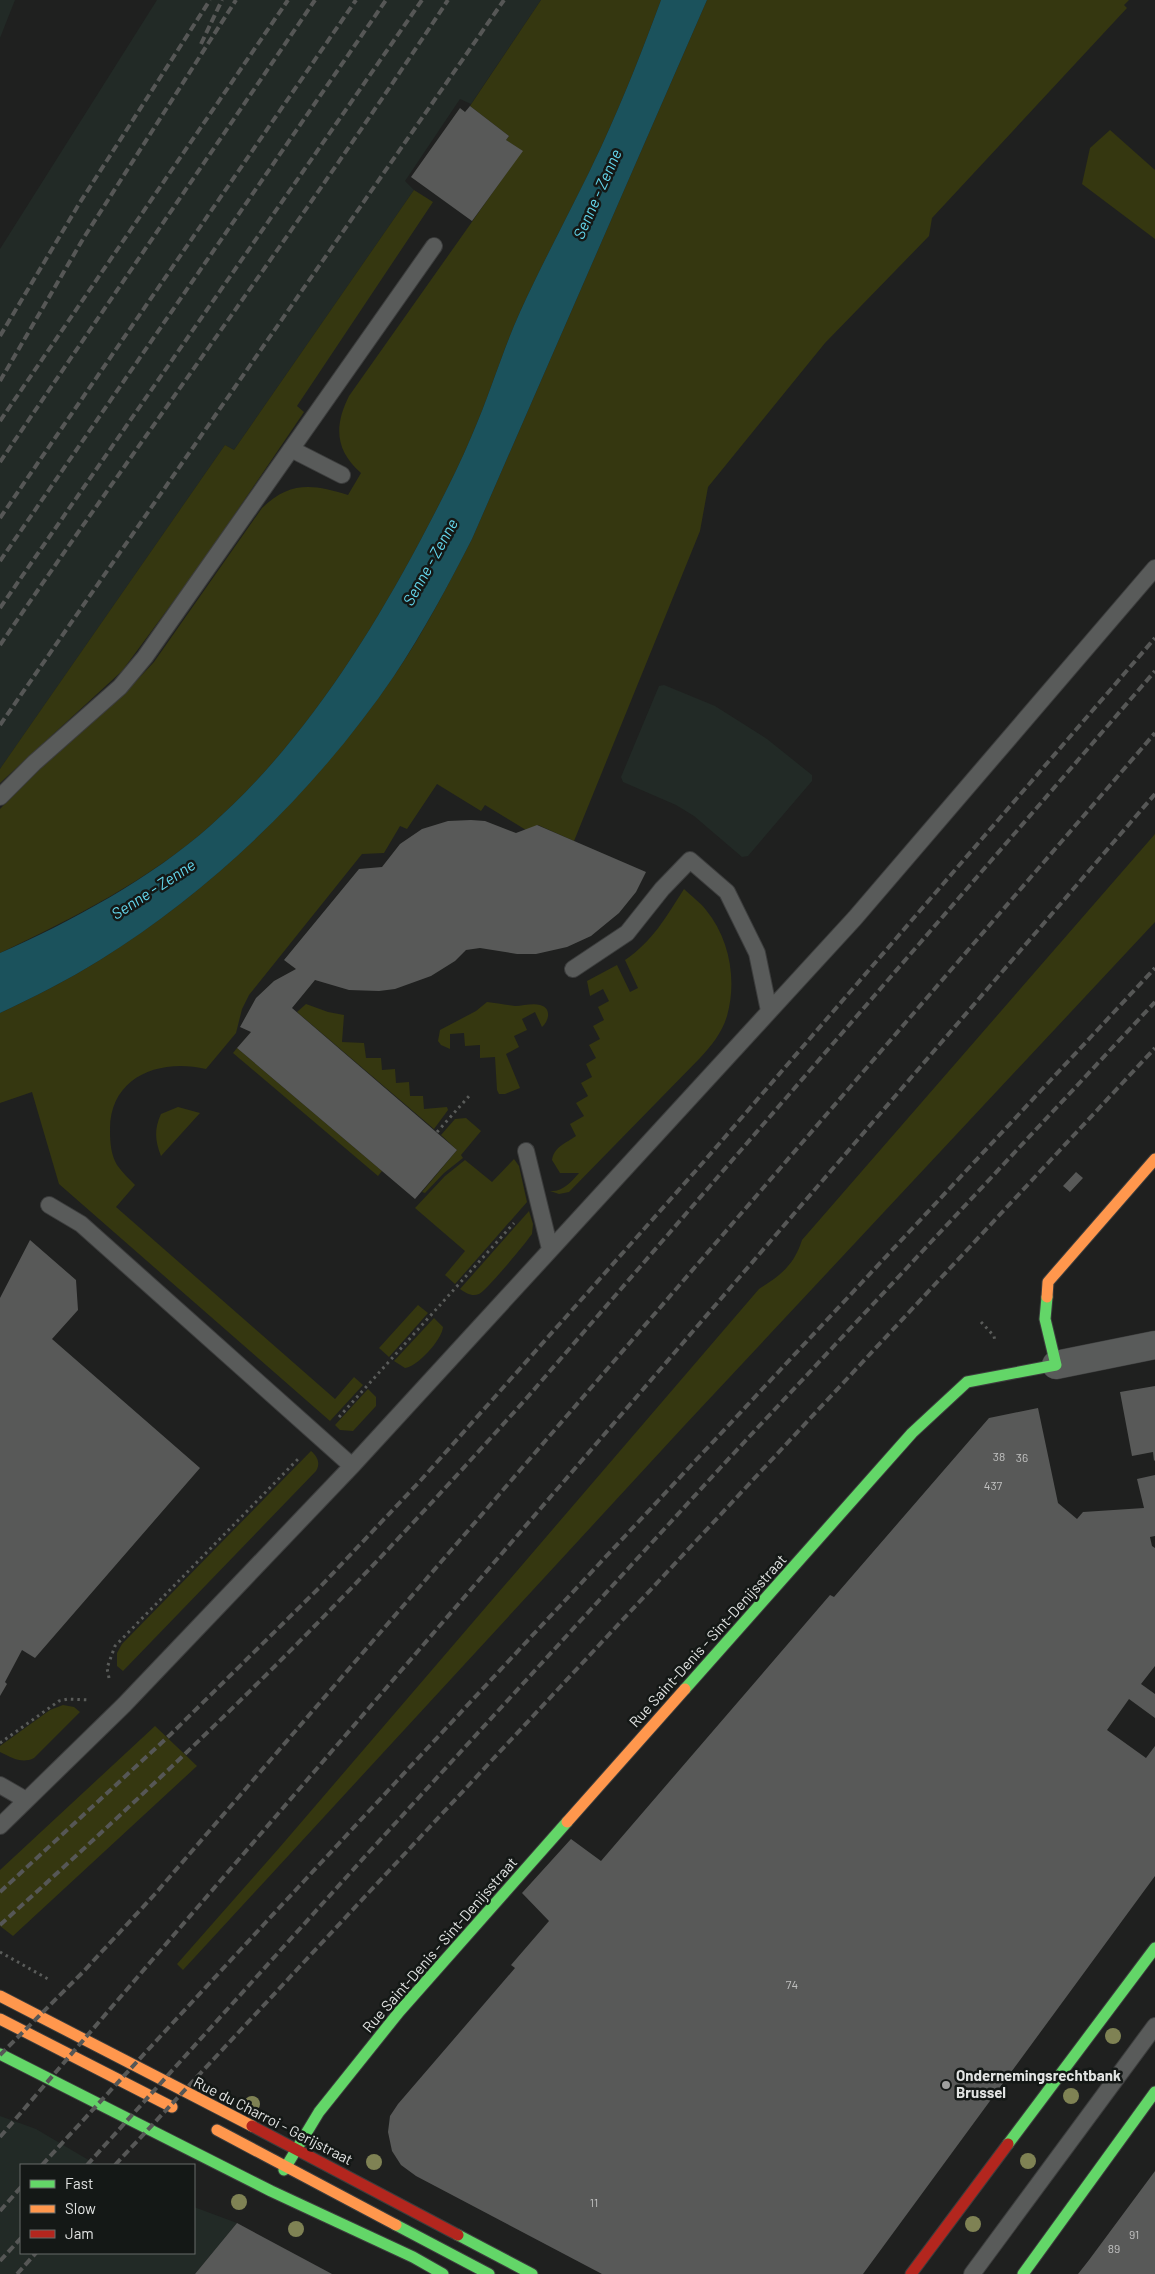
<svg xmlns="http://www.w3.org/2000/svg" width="1155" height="2274" font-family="Barlow,sans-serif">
	<rect width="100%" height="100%" fill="#1f201f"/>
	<path fill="#222a26" d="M0,0H15L0,38Z
		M157,0H541L471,104L460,99L405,181L414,190L234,450L225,445L0,769V249Z
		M664,685L715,706L767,739L812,775V781L748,856L742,857L694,816L676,805L623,782L621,777L659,686Z
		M0,2116L36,2129L97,2165H21V2253H194V2207L237,2223L195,2274H0Z"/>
	<path fill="#353710" d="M541,0H661C643,49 624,97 602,145C576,201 546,255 520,312C502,352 490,394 472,435C457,471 438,507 419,543C364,646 298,748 210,826C149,880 73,918 0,953V809L29,779L124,694L154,662L262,508C290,481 313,484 348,495L361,473C335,450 334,426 349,396L522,151L506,140L509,136L470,106Z
		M707,0H1129L1124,5L1127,8L932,218L929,236L825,343L708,487L700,531L574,841L538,825L526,830L485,805L481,811L437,784L407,829L400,826L384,853L362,854L249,995L242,1009L236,1033L206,1069C159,1058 109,1077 110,1131C110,1142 111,1155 117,1165C122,1172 129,1179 135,1185L116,1207L335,1399L354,1377L363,1385L330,1421L59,1184L32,1092L0,1103V1013C34,997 68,980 100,960C217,887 318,787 396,673C425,630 448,585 472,539Z
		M1110,130L1155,170V239L1082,184L1090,148Z
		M414,190L433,202L297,406L304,412L201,564L122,671L0,783V769L2,766L225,445L234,450Z
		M1155,834V922L684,1426L183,1970L177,1964L280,1847L759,1289C781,1275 794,1265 802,1240Z
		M684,889C691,896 700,902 706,910C730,939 737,981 727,1016C722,1033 711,1046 700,1058L569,1192L559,1194L550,1191C563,1192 571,1182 579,1173H560L552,1160C554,1147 566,1143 576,1136L570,1124L584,1116L576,1103L588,1096L581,1083L592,1077L586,1064L596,1058L589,1045L600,1039L593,1026L604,1020L598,1007L609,1001L603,989L590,996L587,981L617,965L630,992L638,988L625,960C653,941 666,917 684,889Z
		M487,1002C496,1003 506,1005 515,1006C523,1006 532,1003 540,1005C552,1008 549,1021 542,1027L535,1012L522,1019L527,1030L514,1036L519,1047L506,1054L520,1088L505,1094H499L497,1090L495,1057L480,1058V1045L465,1046L464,1033L450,1034V1049L441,1045L438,1041L440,1030L476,1011Z
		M306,1004L328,1012L344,1015L342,1042L364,1043L366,1058H381L382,1070L395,1069L396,1083L409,1082L410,1096H423L424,1109L447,1107L448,1110L434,1129L297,1012Z
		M237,1048L382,1171L378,1176L233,1053Z
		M178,1107L200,1113L161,1156C155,1141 154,1129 161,1114Z
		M466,1118L481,1131L461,1155L463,1158L444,1173L425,1193L422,1192L457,1150L441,1135L455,1119Z
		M514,1159L519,1166L527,1202L455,1284L445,1275L465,1251L415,1208L445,1176L465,1160L492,1182Z
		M529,1211L533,1224L532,1234C525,1244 487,1290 479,1294C472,1297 466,1293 460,1289Z
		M418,1305L428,1313L389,1357L379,1348Z
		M434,1318L443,1327C442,1340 417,1367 405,1368L394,1361Z
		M368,1389L376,1397V1406L353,1431L340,1430L335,1425Z
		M311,1451C317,1456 321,1463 316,1471L123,1671L117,1666V1653L122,1644Z
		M63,1705L74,1707L80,1712L34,1758C22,1764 12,1758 0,1752V1746L50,1710Z
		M155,1726L197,1766L13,1936L0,1926V1870Z"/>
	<path fill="#1b525c" d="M661,0H707L472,539C448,586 423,632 394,676C317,789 215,888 100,960C68,980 34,997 0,1013V953C69,923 153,877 210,826C298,748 364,646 419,543C438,507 457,471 472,435C490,394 502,352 520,312C546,255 576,201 602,145C624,97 643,49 661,0Z"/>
	<path fill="#585958" d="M470,106L509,136L506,140L523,151L472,221L411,177L460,108L465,112Z
		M471,820L485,821L516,833L537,825L646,872L636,892L619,913L591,936L567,947L536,954H517L480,948L466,950L455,961L431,976L395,989L379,991L349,990L315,980L292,1008L457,1150L415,1199L237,1048L251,1032L240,1027L256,998L274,981L296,969L284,960L359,869L382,867L400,844L422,829L448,821Z
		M1076,1172L1083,1178L1070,1192L1063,1186Z
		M30,1240L76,1280L78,1310L52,1339L200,1468L35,1658L22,1650L5,1682L7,1684L0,1696V1298Z
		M1155,1386V1460L1154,1461L1153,1452L1132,1456L1120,1392Z
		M1038,1408L1058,1503L1077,1519L1083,1512L1144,1508L1137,1479L1155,1475V1536L1150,1537L1152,1546L1155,1548V1666L1141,1684L1155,1694V1718L1129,1699L1107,1730L1146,1758L1155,1746V1876L863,2274H602L416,2176L401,2165L392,2151L388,2132L390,2116L398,2104L515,1968L511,1965L549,1921L522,1893L571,1839L601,1861L830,1595L834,1597L989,1418Z
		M1155,2171V2274H1078L1089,2260Z
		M237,2223L332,2274H195Z"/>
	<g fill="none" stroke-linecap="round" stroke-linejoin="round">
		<g stroke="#3c3d3d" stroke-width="18">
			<path id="lane" d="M291,449L342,475
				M0,797L34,763L120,687L145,657L434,246
				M573,969L627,933L662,889L690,860L727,892L757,953L769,1011
				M526,1151L550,1249
				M49,1205L81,1224L352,1466
				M0,1785L26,1800
				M0,1826L124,1705L352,1466L855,918L1155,568
				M972,2274L1155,2026"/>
		</g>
		<g stroke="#3c3d3d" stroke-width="29">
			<path id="street" d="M1056,1365L1155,1345"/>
		</g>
		<g stroke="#3c3d3d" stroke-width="13">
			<path id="fast" d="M685,1689L912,1433L967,1382L1056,1365L1045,1319L1047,1297
				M0,2054L271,2191L413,2257L443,2274
				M1008,2144L1155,1948
				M284,2170L319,2112L399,2012L567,1822
				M396,2225L489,2274
				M458,2235L532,2274
				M1023,2274L1155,2092"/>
		</g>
		<g stroke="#3c3d3d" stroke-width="13">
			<path id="slow" d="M1047,1297L1048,1282L1155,1159
				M567,1822L685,1689
				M0,1996L252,2126
				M0,2019L172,2107
				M217,2130L396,2225"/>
		</g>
		<g stroke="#3c3d3d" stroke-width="13">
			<path id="jam" d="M252,2126L458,2235
				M911,2274L1008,2144"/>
		</g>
		<path stroke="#5a5c5a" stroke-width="3" stroke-dasharray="2.5 4" stroke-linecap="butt" d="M437,1132L470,1095
			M981,1322L994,1336L995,1342
			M339,1417L514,1223
			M109,1678L107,1668L115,1646L300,1457
			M0,1743L59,1701L68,1699L89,1700
			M0,1952L48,1979"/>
		<use href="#lane" stroke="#595b5a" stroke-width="16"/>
		<use href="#street" stroke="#595b5a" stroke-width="28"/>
		<use href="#fast" stroke="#63d668" stroke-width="11"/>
		<use href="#slow" stroke="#ff974d" stroke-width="11"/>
		<use href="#jam" stroke="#b3261e" stroke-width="11"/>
		<path stroke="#565756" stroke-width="4" stroke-dasharray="8 4" stroke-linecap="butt" d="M201,44L222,0
			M0,336L79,204L210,0
			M0,381L83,239L236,0
			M0,421L288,0
			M0,462L315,0
			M0,518L356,0
			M0,561L386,0
			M0,608L422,0
			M0,645C148,429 304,219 448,0
			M0,725L504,0
			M0,1892L170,1735L320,1587L421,1480L700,1166L1155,638
			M0,1925C114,1822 226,1718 333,1607C398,1540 462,1470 525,1400L1155,671
			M0,2055L83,1972L155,1894L1155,733
			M0,2137L1155,794
			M42,2165C410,1764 784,1367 1155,968
			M87,2165L369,1852L721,1467L1155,1002
			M115,2165L1155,1048
			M0,2211L21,2187
			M0,2261L21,2238
			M17,2274L36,2253"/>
	</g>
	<g fill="#7f8254">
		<circle cx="1113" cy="2036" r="8"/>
		<circle cx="1071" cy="2096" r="8"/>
		<circle cx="252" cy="2104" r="8"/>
		<circle cx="1028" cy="2161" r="8"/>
		<circle cx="374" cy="2162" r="8"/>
		<circle cx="239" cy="2202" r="8"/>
		<circle cx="973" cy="2224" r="8"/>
		<circle cx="296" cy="2229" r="8"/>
	</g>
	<circle fill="#9e9f9e" stroke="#141816" stroke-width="2" cx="946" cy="2085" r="5"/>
	<g text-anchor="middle" stroke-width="5" stroke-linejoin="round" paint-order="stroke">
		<g font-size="12" fill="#c0c1c0">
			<text x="999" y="1461">38</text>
			<text x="1022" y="1462">36</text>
			<text x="993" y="1490">437</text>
			<text x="792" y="1989">74</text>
			<text x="594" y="2207">11</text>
			<text x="1134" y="2239">91</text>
			<text x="1114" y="2253">89</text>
		</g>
		<g font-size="15" fill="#e2e4e3" stroke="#141816">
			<text transform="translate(708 1641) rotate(-48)" y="5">Rue Saint-Denis - Sint-Denijsstraat</text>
			<text transform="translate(440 1945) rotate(-49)" y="5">Rue Saint-Denis - Sint-Denijsstraat</text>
			<text transform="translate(273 2121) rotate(27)" y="5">Rue du Charroi - Gerijstraat</text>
		</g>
		<g font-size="15" font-weight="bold" fill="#e2e4e3" stroke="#141816" text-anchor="start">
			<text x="956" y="2081">Ondernemingsrechtbank<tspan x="956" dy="17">Brussel</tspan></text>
		</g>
		<g font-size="16" font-style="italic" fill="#64d7ed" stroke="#141816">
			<text transform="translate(597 194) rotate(-66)" y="6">Senne - Zenne</text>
			<text transform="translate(430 562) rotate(-61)" y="6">Senne - Zenne</text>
			<text transform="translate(153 889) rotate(-33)" y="6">Senne - Zenne</text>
		</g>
	</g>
	<rect x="20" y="2164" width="175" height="90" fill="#141816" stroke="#666a68"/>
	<rect x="30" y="2180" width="25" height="8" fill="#63d668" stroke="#666a68"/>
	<text x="65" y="2189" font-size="15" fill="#e2e4e3">Fast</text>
	<rect x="30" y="2205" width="25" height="8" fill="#ff974d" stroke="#666a68"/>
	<text x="65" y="2214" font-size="15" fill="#e2e4e3">Slow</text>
	<rect x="30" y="2230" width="25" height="8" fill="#b3261e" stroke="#666a68"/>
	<text x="65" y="2239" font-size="15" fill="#e2e4e3">Jam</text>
</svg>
